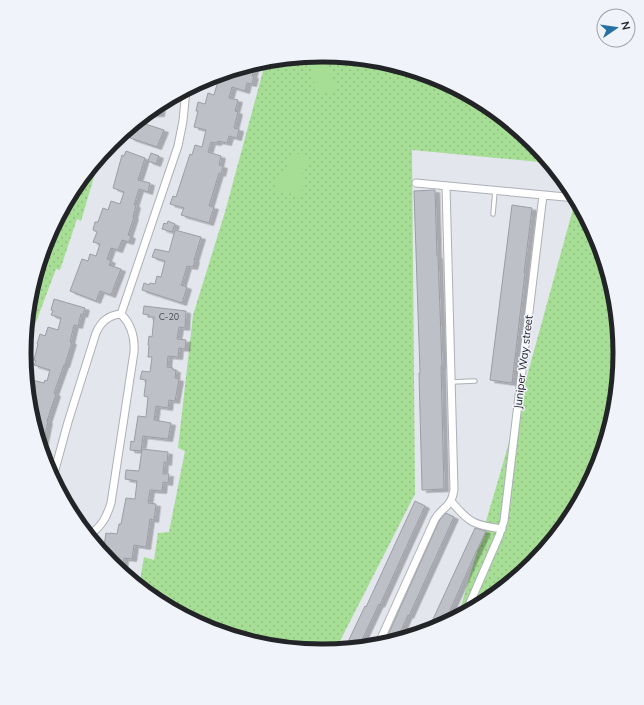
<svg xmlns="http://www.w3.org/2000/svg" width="644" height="705" font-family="Mulish,sans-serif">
	<defs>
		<pattern id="grass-dots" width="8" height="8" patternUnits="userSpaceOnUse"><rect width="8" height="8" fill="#a7de95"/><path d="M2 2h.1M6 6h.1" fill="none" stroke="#8fbe80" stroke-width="1.8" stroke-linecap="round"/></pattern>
		<filter id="shadow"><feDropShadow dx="4.5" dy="2.5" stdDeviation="0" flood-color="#0004"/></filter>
	</defs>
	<rect width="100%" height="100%" fill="#e4e6ed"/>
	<path fill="url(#grass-dots)" d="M322,55L380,60L436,77L488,105L533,142L550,163L412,150L415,494L336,649L322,650L264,645L208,628L156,600L139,586L144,557L154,560L158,533L169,532L185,451L178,448L193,315L225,212L266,60Z
		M103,152L97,167L81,221L77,219L60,270L56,269L24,354L30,294L47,238L74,187Z
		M576,198L597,239L614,295L620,353L614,411L597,467L570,518L533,563L487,600L458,616L502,467Z"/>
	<path fill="#a7de95" d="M324,59L336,85L332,94L321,91L310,77L312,63Z
		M301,153L309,160L301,171L307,183L299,195L277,192L274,183L287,170L288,157Z"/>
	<path fill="#bec0c7" stroke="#9b9da4" filter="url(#shadow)" d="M256,63L252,76H254L252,84L247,83L245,91L232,87L229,98L238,100L235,111L238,112L234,128L239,129L237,138L229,136L227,143L218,141L217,143L211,142L208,152L221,156L219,165L223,166L221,174L219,173L209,206L214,207L209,223L181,215L184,208L170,204L173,196L176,197L190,154L192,155L195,145L202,147L206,130L194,127L198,111H196L198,102L205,104L208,93L214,95L220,74Z
		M161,102L160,114H146L157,105Z
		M136,121L164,130L157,147L130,138Z
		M126,151L145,158L138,180L150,183L148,192L139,189L134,205H136L133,217H134L128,235L131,236L129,242L122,240L118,250L111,248L107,259L111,261L109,265L121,269L111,295L100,291L96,301L70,291L82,259L88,261L90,254L96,256L100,244L93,242L97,232L93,230L95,222H98L103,208L108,210L111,201L120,204L124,192L113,188L122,155L124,156Z
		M151,153L159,156L156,164L148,161Z
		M435,190L437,256H438L442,366H441L444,489L422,490L419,373H420L414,191Z
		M512,205L532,208L524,273H525L512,383L490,380Z
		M168,221L175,224L172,232L162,229L164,223L167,224Z
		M175,230L201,237L194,260H195L193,267L187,266L182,283L181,285L187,287L182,303L142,290L144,283L149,285L150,283L155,284L157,276L161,277L165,261L152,257L155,249L169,252Z
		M54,299L85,308L83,315L81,314L78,326L74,325L70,342H72L65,365H64L54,393L56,394L47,421H48L42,450L37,435L39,427L34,426L30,410L28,388H29L32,380L44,383L45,380L47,381L50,370L34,365L36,361L34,360L38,344H37L40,334L45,336L48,327L58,330L61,318L51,315L53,311L51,310Z
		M144,306L186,311L185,328L179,327L177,339L186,340L185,349L179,348L178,357L168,356L167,367L173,368V370H176L175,378L179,379L175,401L169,400L168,408L156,406L154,420L171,423L168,439L143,436L141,451L130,450L131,441L134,442L138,416L146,417L148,397L144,396L146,380L140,379L142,371L150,372L152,357H148L149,345H148L149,336L152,337L154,317H148L149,315L143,314Z
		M142,449L168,452L167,463L164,462L163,474H169L168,483L163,482L162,491L150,490L148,503L156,504L154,520L150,519L146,547L134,545L132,559L124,558L123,568H117L108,559L109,550L103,553L106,533L110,534V533L117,534L119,524H121L126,498L135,499L137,481L125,479L126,470L139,471Z
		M415,501L425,506L380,605L379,604L362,640L359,646L360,647L345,648L365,606L366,607Z
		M446,513L454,517L409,616L408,615L397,640L384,644L439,521Z
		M475,528L486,531L473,559L444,624L436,628L428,630Z"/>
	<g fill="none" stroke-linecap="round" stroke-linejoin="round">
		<g stroke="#adb0b7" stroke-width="5.5">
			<path id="lane" d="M493,214L495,191
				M452,382L475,381"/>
		</g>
		<g stroke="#adb0b7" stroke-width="9">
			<path id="street" d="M416,183L576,198
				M121,314L178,146L183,121L186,89
				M53,477L68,422L96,333C101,321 109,315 121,314
				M451,501C469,523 474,525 502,529
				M89,536C102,525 106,519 111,503L134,352C135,337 132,325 121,314
				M466,612L499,536L504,521L543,195
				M378,645L435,519C443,506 451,508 454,490L446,186"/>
		</g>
		<use href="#lane" stroke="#fff" stroke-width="3.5"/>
		<use href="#street" stroke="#fff" stroke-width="7"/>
	</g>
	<g text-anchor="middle" stroke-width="3" stroke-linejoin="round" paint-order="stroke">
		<g font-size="9" fill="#4a4b4f">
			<text x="169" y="320">C-20</text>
		</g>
		<g font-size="11" fill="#232427" stroke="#f1f3fb">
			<text transform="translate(523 362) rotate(-83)" y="4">Juniper Way street</text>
		</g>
	</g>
	<path d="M0 0H644V705H0ZM31 353a291 291 0 1 1 582 0a291 291 0 1 1-582 0Z" fill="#f1f3fb" fill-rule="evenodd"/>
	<path fill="none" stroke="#232427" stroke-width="5" d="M31 353a291 291 0 1 1 582 0a291 291 0 1 1-582 0Z"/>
	<g transform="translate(616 28) rotate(77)"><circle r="19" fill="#f1f3fb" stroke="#9fa0a6"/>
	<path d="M0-3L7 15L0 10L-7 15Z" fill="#2671a4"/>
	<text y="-6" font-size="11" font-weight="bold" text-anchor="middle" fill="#232427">N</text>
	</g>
</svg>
